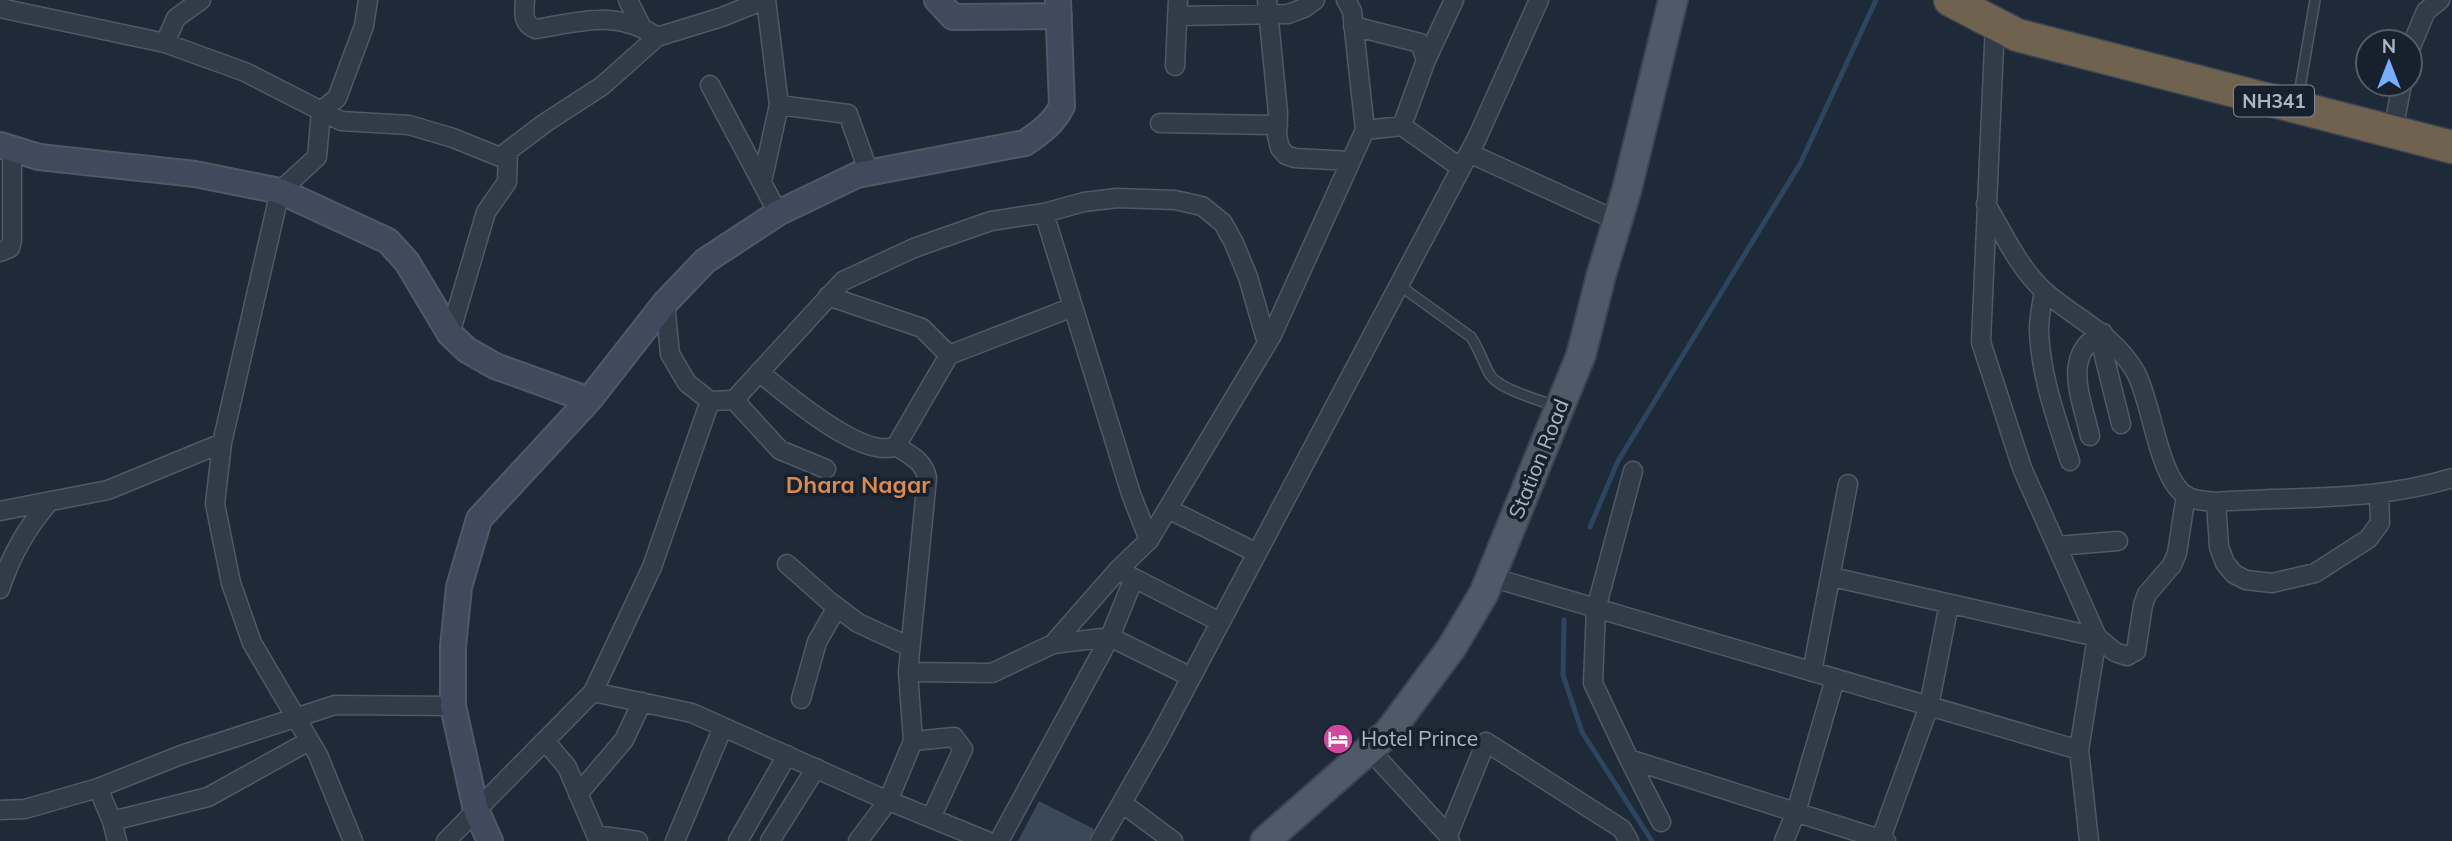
<svg xmlns="http://www.w3.org/2000/svg" width="2452" height="841" font-family="Mulish,sans-serif">
	<rect width="100%" height="100%" fill="#1e2a38"/>
	<g fill="none" stroke-linecap="round" stroke-linejoin="round">
		<path stroke="#2e445f" stroke-width="5" d="M1590,527L1618,461L1800,164L1876,0
			M1564,620L1563,675L1582,732L1652,841"/>
	</g>
	<path fill="#3a4859" d="M1039,801L1094,829L1089,841H1018Z"/>
	<g fill="none" stroke-linecap="round" stroke-linejoin="round">
		<g stroke="#4f5967" stroke-width="12">
			<path id="lane" d="M2300,88L2315,0
				M1399,285L1471,337C1479,349 1482,360 1489,373C1496,388 1534,398 1549,404"/>
		</g>
		<g stroke="#4f5967" stroke-width="21">
			<path id="street" d="M525,0C524,13 522,24 536,29C580,22 618,9 657,37
				M628,0L641,26
				M766,0L779,105L848,114L869,173
				M1267,0L1278,113L1277,136L1280,148L1286,155L1295,158L1350,161
				M0,8L165,43L245,72L341,121L409,125L453,138L500,157L545,123L602,86L657,37L722,17L764,0
				M1177,16L1288,14L1304,8L1315,0
				M1995,23L1981,342L2022,468L2097,637L2079,750L2089,841
				M1353,26L1420,43L1426,60L1402,126L1461,168
				M165,43L176,18L201,0
				M2410,49L2426,11L2440,0
				M1426,60L1454,0
				M1175,66L1178,0
				M710,85L778,213
				M2396,115L2402,84
				M1160,123L1278,125
				M1365,130L1402,126
				M1469,153L1618,221
				M762,182L779,105
				M1986,204C2004,235 2019,268 2045,292C2076,319 2115,335 2136,373C2152,403 2158,476 2185,495C2194,501 2206,501 2216,502C2296,496 2374,502 2452,478
				M1044,213L1131,494L1149,540
				M0,252L10,248L12,240V149
				M2044,291C2042,303 2039,317 2039,329C2040,374 2056,418 2070,461
				M828,296L922,328L949,355
				M665,303L670,354L687,383L710,401L734,400L843,281L914,248L991,221L1044,213L1084,202L1117,198L1175,200L1202,206L1223,223L1234,243L1248,277L1267,343
				M450,334L486,212L507,182L508,151
				M2099,335L2121,424
				M759,372C785,393 863,461 896,446L949,355L1073,307
				M734,400L780,450L826,469
				M2090,436C2082,399 2060,354 2103,333
				M896,446C910,455 924,461 927,478L908,672L913,741L954,737L963,749L931,818
				M1633,471L1596,609L1593,683L1629,759L1886,841
				M2216,502L2219,547L2225,563L2234,574L2246,580L2272,583L2315,573L2368,539L2380,523L2379,494
				M1168,509L1257,553
				M0,511L108,490L222,443
				M2057,546L2118,541
				M787,564L830,602L858,623L910,647
				M1118,570L1149,540L1272,335L1365,130L1352,11L1346,0
				M1832,577L2097,637L2115,652L2127,656L2136,651L2143,605L2147,594L2172,565L2177,553L2186,495
				M1504,581L2079,750
				M0,589C11,555 26,528 50,501
				M1053,644L1118,570L1220,622
				M908,672L992,673L1053,644L1110,637L1191,677
				M1812,672L1848,484
				M593,692L692,713L877,796L987,841
				M801,699L817,642L837,607
				M545,741L567,767L596,835L638,841
				M1629,759L1661,822
				M1379,760L1448,835L1450,841
				M98,788L112,821L117,841
				M578,794L624,740L642,702
				M1122,803L1173,841
				M0,810L25,809L98,788L181,755L335,705L453,706
				M112,821L208,797L309,741
				M1448,835L1486,742L1622,829L1629,841
				M353,841L318,755L252,643L231,583L215,504L222,443L280,191L317,157L321,111L337,98L364,26L368,0
				M446,841L593,692L652,567L710,401
				M675,841L723,727
				M738,841L787,755
				M770,841L816,768
				M858,841L888,801L913,741
				M999,841L1110,637L1134,578
				M1100,841L1159,738L1477,138L1539,0
				M1784,841L1796,812L1835,679
				M1880,841L1929,706L1949,604"/>
		</g>
		<g stroke="#4f5967" stroke-width="28">
			<path id="secondary" d="M937,0L953,17L1059,16
				M0,145L39,157L195,174L280,191L388,241L407,262L450,334L467,350L495,366L589,400
				M490,841L476,810L453,706V647L459,587L479,519L589,400L665,303L705,261L778,213L857,175L1025,143C1041,132 1053,124 1062,106L1058,0"/>
		</g>
		<g stroke="#3b4452" stroke-width="32">
			<path id="primary" d="M1265,841L1389,732L1452,647L1484,593L1581,355L1601,276L1627,189L1673,0"/>
		</g>
		<g stroke="#3c4653" stroke-width="35">
			<path id="highway" d="M1950,0L2017,35L2452,147"/>
		</g>
		<use href="#lane" stroke="#323b48" stroke-width="9"/>
		<use href="#street" stroke="#323b48" stroke-width="18"/>
		<use href="#secondary" stroke="#3f4a5c" stroke-width="24"/>
		<use href="#primary" stroke="#4f5a69" stroke-width="28"/>
		<use href="#highway" stroke="#6f624e" stroke-width="32"/>
	</g>
	<defs>
		<g id="hotel-disc" transform="scale(1.575)"><circle r="9.5" fill="#d1479c" stroke="#17212d"/><path d="M-6-4.5h1.5V1H6V5H4.5V3h-9V5H-6ZM-4 0a1.8 1.8 0 1 1 3.6 0ZM.5 0V-2.5h3Q6-2.5 6 0Z" fill="#fff"/></g>
	</defs>
	<g fill-rule="evenodd">
		<use href="#hotel-disc" x="1338" y="739"/>
	</g>
	<g text-anchor="middle" stroke-width="7" stroke-linejoin="round" paint-order="stroke">
		<rect fill="#17212d" stroke="#7f8998" stroke-width="2" x="2234" y="85.5" width="80" height="31" rx="5"/>
		<g font-size="19" font-weight="bold" fill="#abb6c6">
			<text x="2274" y="108">NH341</text>
		</g>
		<g font-size="21" fill="#abb6c6" stroke="#17212d">
			<text transform="translate(1539 459) rotate(-68)" y="7">Station Road</text>
		</g>
		<g font-size="21" fill="#abb6c6" stroke="#17212d" text-anchor="start">
			<text x="1361" y="746">Hotel Prince</text>
		</g>
		<g font-size="23" font-weight="bold" fill="#db8b51" stroke="#17212d">
			<text x="858" y="493">Dhara Nagar</text>
		</g>
	</g>
	<g transform="translate(2389 63)"><circle r="33" fill="#17212d" stroke="#525d6a" stroke-width="2"/>
	<path d="M0-5L12 26L0 18L-12 26Z" fill="#77aeff"/>
	<text y="-10" font-size="19" font-weight="bold" text-anchor="middle" fill="#abb6c6">N</text>
	</g>
</svg>
